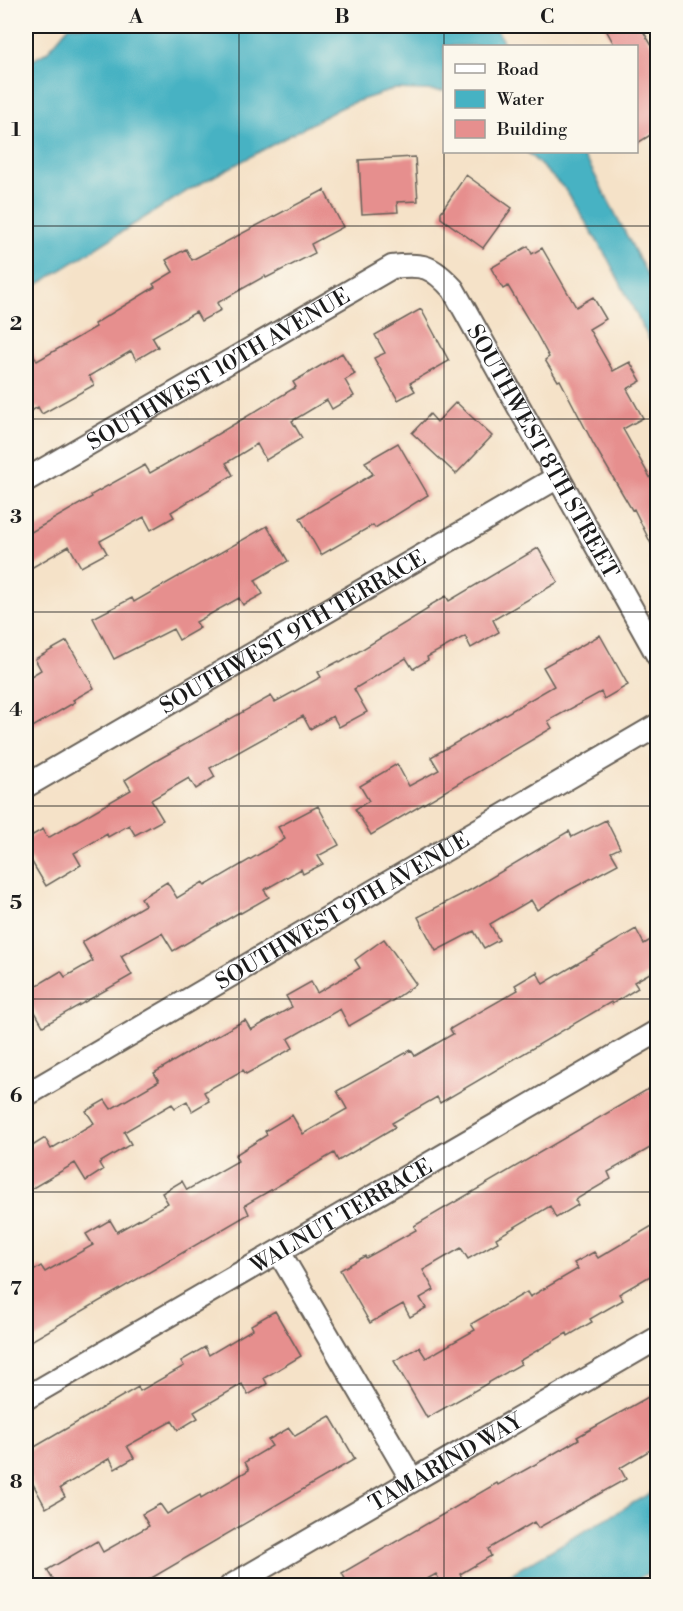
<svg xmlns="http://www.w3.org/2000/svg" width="683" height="1611" font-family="'Libre Bodoni',serif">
	<rect width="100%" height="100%" fill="#fbf7ec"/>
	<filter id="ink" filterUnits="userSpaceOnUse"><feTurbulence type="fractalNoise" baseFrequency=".0167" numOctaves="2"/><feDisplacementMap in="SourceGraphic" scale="12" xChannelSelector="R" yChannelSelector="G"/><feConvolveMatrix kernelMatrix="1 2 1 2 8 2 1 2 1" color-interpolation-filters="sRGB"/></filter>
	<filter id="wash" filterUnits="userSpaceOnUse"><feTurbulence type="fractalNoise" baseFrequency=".008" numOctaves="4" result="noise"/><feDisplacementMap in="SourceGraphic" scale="24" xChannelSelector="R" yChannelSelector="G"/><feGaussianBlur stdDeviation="1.35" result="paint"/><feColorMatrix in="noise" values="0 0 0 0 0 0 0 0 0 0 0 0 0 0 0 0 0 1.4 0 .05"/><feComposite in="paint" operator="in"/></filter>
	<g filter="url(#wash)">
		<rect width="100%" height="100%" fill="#f5e2c8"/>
		<path fill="#46b2c3" stroke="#316770" stroke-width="1.5" d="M69,26H495L505,46H444V91L395,89L346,105L187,191L26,292V64L47,52Z
			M527,152H580L589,164L657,293V355L608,259L567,191Z
			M657,1489V1568L627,1585H491Z"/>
		<g id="blocks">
			<path fill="#e68f8e" d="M604,26H640L657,54V131L636,144V46H615Z
				M415,157L418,201L397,202L398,212L362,214L359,160Z
				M466,175L512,208L483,248L441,218V212Z
				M324,190L343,227L311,244L315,253L266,278L265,276L217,303L221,310L201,321L196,312L152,337L158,347L136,360L131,351L89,376L94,385L42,414L38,407L26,414V341L37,361L96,327L94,324L155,287L153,284L173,272L166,260L186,249L192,260Z
				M528,246L532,254L542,248L576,307L593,297L606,319L589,329L613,371L630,362L641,381L627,389L643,418L623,429L657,490V556L634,509L632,510L594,445L560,380L558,381L545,360L549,357L535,331L508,286L503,289L491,268Z
				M421,309L449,361L410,383L415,391L398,400L374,358L385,353L375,335Z
				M342,353L355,374L345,380L354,396L332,409L327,400L292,421L302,438L266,460L257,444L226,463L233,475L171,512L174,517L151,530L144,517L100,541L107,553L81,567L69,546L26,571V535L92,497L91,495L145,465L150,473L211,438L296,387L293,382Z
				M456,402L492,436L456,474L412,433L430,414L437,422Z
				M398,443L428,495L375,528L373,525L321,555L300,518L373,474L365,462Z
				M267,526L288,561L255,580L263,594L243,605L239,598L196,622L200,628L179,640L173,629L114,659L93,618L132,598L134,602Z
				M538,548L558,582L493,620L499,632L471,648L465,636L427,657L428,660L413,669L406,658L354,689L367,712L339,727L333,716L310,729L303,716L210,768L215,777L196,789L189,778L151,800L163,820L135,835L129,825L108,837L107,834L74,853L81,865L46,886L26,852V839L43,829L48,838L131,790L125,780L154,762L271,696L275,702L321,677L318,672L339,661L340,663L428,609L427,607L446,596L449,601Z
				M600,635L628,685L604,699L601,692L548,721L552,728L371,835L355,809L369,801L360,786L397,764L409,786L439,770L431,757L554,686L543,667Z
				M67,641L94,688L73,700L75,702L26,731V679L41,670L35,659Z
				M318,806L339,845L318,856L323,864L303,874L301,869L264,890L269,897L241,913L240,912L173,951L162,933L121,956L132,975L43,1026L26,996V992L61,971L65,977L93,961L82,942L145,905L141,898L167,882L177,898L203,882L205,886L285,839L278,827Z
				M606,820L620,848L611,852L618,864L562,894L537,910L531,900L490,924L499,940L484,948L474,931L436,951L418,917L472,889L569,831L572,837Z
				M636,929L644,944L657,936V969L634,982L638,988L612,1004L611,1002L440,1103L437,1097L392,1123L395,1127L338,1161L334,1153L245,1205L249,1214L26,1344V1276L41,1266L45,1272L93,1245L86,1234L110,1220L117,1232L168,1203L162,1193L182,1181L187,1190L238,1161L235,1155L267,1135L265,1131L292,1115L303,1134L347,1109L337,1091L411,1050L415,1056L453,1034L450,1029L518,990L515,985L537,972L543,984Z
				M384,939L416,984L392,1001L349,1026L340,1009L288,1039L293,1048L246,1074L243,1070L204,1092L209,1101L192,1111L187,1101L175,1108L172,1104L124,1132L131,1144L99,1163L103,1170L86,1181L75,1163L26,1192V1150L45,1138L51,1149L94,1123L86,1111L105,1100L111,1109L159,1081L154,1073L204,1043L245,1020L251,1030L292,1007L286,996L311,982L317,993L360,968L355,960Z
				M650,1088L657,1102V1144L608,1172L611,1179L575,1200L578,1205L556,1218L550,1206L496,1238L498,1242L468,1259L461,1248L423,1270L434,1290L420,1298L426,1308L410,1317L403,1304L370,1323L340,1270L365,1256L366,1258L416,1230L414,1226Z
				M657,1223V1272L619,1294L623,1300L590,1319L592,1322L568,1336L567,1333L519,1361L521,1364L427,1418L394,1361L419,1347L426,1358L475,1330L471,1324L527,1292L530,1297L578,1269L574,1263L594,1252L598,1258Z
				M275,1311L301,1356L264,1378L267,1384L248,1395L242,1384L194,1412L198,1418L178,1430L172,1421L127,1446L134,1458L115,1469L110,1458L60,1488L65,1497L46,1508L26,1471V1452L138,1387L140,1391L184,1366L181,1361L205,1347L209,1355L253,1329L251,1325Z
				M657,1392V1446L620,1468L626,1479L538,1528L534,1522L488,1549L491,1556L460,1574L466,1586H443L436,1574L415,1586H349L342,1573L497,1483L498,1485L543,1460L579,1439L577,1437Z
				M330,1416L355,1459L138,1586H57L47,1570L97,1541L103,1552L149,1526L142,1514L160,1504L167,1514L200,1495L201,1498L249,1470L245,1462L272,1446L268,1440L289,1428L295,1436Z"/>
		</g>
	</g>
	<g filter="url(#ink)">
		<use href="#blocks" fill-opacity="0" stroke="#686158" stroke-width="1.5"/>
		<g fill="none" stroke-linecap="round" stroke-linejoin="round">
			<g stroke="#686158" stroke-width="26">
				<g id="minor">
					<path id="s1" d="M26,480L392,267C423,263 432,266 453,289L658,656"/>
					<path id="s2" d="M26,786L558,477"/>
					<path id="s3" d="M26,1095L658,725"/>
					<path d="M279,1252L412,1480"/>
					<path id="s4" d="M26,1398L658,1031"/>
					<path id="s5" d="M231,1586L658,1338"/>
				</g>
			</g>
			<use href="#minor" stroke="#fff" stroke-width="22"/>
		</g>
	</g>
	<path fill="none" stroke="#1c1c1c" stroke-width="1.5" stroke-opacity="0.55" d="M239,26V1586M444,26V1586M26,226H658M26,419H658M26,612H658M26,806H658M26,999H658M26,1192H658M26,1385H658"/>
	<g text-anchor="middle" stroke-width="4.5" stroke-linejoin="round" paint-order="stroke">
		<g font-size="22" fill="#1c1c1c" stroke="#fbf7ec">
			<text dy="8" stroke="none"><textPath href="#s1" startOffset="222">SOUTHWEST 10TH AVENUE</textPath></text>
			<text dy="8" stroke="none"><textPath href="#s1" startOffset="678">SOUTHWEST 8TH STREET</textPath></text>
			<text dy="8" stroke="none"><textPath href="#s2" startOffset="308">SOUTHWEST 9TH TERRACE</textPath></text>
			<text dy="8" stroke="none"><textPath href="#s3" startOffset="366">SOUTHWEST 9TH AVENUE</textPath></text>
			<text dy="8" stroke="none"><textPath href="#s4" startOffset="364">WALNUT TERRACE</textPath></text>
			<text dy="8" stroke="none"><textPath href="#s5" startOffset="248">TAMARIND WAY</textPath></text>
		</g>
	</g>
	<rect width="683" height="1611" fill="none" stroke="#fbf7ec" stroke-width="66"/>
	<rect x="443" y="45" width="195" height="108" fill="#fbf7ec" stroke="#a29f99" stroke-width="1.5"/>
	<rect x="455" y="64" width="30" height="9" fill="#ffffff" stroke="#a29f99" stroke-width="1.5"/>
	<text x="497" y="75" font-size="18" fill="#1c1c1c">Road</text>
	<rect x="455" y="90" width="30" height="18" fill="#46b2c3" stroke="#a29f99" stroke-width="1.5"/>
	<text x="497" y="105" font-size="18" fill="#1c1c1c">Water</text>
	<rect x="455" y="120" width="30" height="18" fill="#e68f8e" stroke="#a29f99" stroke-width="1.5"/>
	<text x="497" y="135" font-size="18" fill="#1c1c1c">Building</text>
	<rect x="33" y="33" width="617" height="1545" fill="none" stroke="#1c1c1c" stroke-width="2"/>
	<g font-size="20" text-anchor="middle" font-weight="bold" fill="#1c1c1c">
		<text x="136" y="23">A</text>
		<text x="342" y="23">B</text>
		<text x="547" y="23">C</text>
		<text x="16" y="136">1</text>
		<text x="16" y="330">2</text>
		<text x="16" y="523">3</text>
		<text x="16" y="716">4</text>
		<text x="16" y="909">5</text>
		<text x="16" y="1102">6</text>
		<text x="16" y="1295">7</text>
		<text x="16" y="1488">8</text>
	</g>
</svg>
